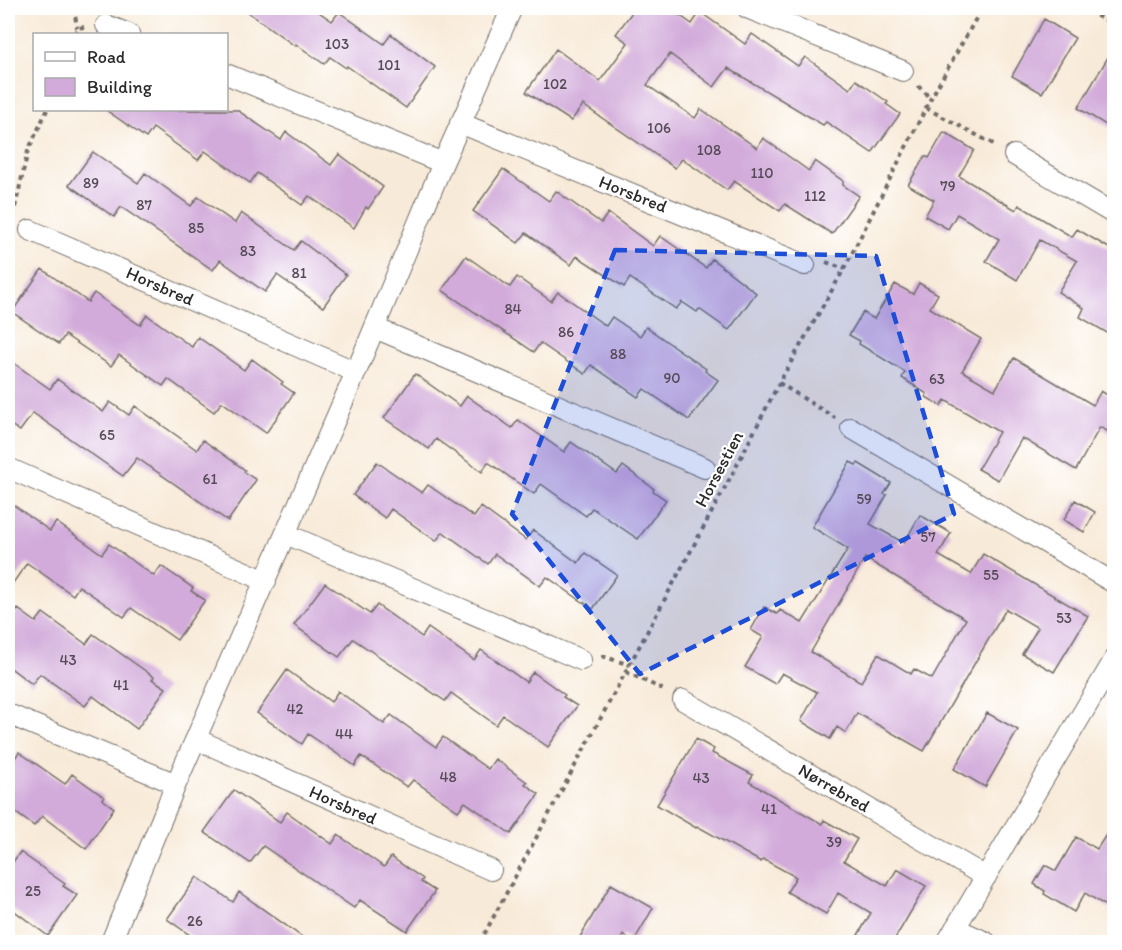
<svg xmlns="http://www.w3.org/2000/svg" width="1122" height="950" font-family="Itim,sans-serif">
	<rect width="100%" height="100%" fill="#fff"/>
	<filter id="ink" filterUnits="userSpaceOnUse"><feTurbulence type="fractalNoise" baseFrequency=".0167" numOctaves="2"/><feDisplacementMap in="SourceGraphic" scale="12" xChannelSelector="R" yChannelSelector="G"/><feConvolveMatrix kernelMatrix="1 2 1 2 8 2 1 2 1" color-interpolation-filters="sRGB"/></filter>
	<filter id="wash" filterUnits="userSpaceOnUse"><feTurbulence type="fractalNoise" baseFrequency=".008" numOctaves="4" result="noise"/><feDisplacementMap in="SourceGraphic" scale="24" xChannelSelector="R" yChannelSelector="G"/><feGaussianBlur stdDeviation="1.35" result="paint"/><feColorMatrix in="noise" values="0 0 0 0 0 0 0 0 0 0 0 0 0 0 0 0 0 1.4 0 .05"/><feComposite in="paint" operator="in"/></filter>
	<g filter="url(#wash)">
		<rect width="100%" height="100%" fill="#f8ead8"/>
		<g id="blocks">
			<path fill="#d2abda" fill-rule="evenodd" d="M242,8H313L332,21L339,12L384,44L391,34L435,67L406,108L347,66L346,68L330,57L324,64L296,44L295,46Z
				M635,8H669L692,24L700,12L745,44L752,34L798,66L805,57L850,89L856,80L888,102L886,104L900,114L872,153L826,122L823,125L728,68L714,87L670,54L647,85L695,118L701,109L757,148L763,138L809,171L815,161L843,181V185L859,196L832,234L785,204L780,211L734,181L727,190L682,159L675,168L583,105L571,121L526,92L556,49L600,81L628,43L616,34Z
				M1044,19L1075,38L1042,93L1012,76Z
				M1114,47V130L1078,108Z
				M106,110H237L281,140L286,132L331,165L339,154L383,187L368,209L366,207L354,228L309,196L302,205L257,173L250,183L205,151L198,160L153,128L146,138Z
				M944,132L974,150L959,176L1016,210L1019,205L1072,237L1077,229L1114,251V337L1080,317L1084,308L1058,292L1077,261L1040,240L1017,280L986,261L999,239L957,214L948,229L925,216L934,200L908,185L925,156L929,158Z
				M93,152L138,183L145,173L191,206L198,197L235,223L241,213L294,250L301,241L346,275L323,307L277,275L265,292L220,260L213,270L121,207L114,217L69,185Z
				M503,169L549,201L556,191L601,223L608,213L653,246L660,236L706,268L712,259L756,293L729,330L699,309L697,312L682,302L676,309L630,278L624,287L577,256L571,265L526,233L518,243L473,211Z
				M466,256L510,287L517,277L551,301L558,292L606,326L612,317L640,336L646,327L706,369L705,371L718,380L689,420L644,389L638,397L591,365L585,374L540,343L534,352L442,290Z
				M42,269L88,302L94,293L140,325L147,315L192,347L198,337L244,370L252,359L283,382L281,384L294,393L266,433L222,402L214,412L168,379L163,386L119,355L111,366L65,335L59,344L12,312Z
				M919,283L938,294L930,308L981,339L962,371L995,390L1014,358L1093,405L1101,391L1114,399V435L1100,427L1076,470L1022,438L998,480L978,469L999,432L945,400L941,406L926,397L927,394L902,378L905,372L859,344L860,341L849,335L863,312L874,319L895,284L913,294Z
				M8,359L50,389L57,379L103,412L110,402L129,415L135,406L197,450L203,440L245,470L244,472L256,480L228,521L137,458L123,476L33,413L20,431L8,423Z
				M415,374L460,406L467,396L512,428L518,420L564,452L571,442L617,474L623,466L654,489L653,491L666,500L638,539L592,508L586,516L541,484L534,494L488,462L482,472L436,439L429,449L384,418Z
				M377,462L422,493L428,485L474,517L481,507L526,540L533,530L578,563L585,553L617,575L593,609L547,577L540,586L495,554L488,564L443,532L436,541L391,509L385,518L353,495Z
				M850,462L856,465L858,463L891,483L884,494L887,495L870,524L904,543L920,515L951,533L938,555L971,574L983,554L1088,616L1054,672L1022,654L1038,628L1006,609L924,751L857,713L846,733L837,727L830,739L801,721L817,692L782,673L775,684L745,667L763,637L751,630L764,607L777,614L780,610L802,623L848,549L812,527ZM865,558L966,619L932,679L914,669L911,674L878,654L861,682L811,652Z
				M1075,500L1095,512L1084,532L1064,520Z
				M8,501L50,531L56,522L102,554L109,544L154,576L161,566L193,588L191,591L205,600L177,640L131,608L124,617L79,586L73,595L27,563L8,590Z
				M325,583L370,614L377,605L422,637L428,628L474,660L481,650L526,682L533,672L565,695L563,697L577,706L548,747L503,715L496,725L451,693L445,701L353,639L339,657L294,625Z
				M18,609L36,622L43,613L86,644L93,634L154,677L152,679L166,688L137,729L93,696L85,706L40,674L32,684L8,666V623Z
				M287,670L331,702L338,691L384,724L391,715L436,747L443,737L488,769L495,759L527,782L525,784L539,794L511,834L465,802L458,811L413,780L407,787L361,756L355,766L308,734L302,744L257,713Z
				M987,713L1018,730L985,787L954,769Z
				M696,739L714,749L712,753L753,775L749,782L822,824L824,820L857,839L844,861L887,886L897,869L926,886L893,942H872L858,935L871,913L838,893L826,914L787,892L796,877L763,859L761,862L697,826L696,828L657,805Z
				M19,752L65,784L72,774L104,797L102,799L114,808L86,849L42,816L34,826L8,807V768Z
				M234,790L280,822L287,812L332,844L338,835L384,867L391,857L423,879L421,882L435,891L407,931L360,900L354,908L263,846L250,863L204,832Z
				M1114,822V911L1085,893L1074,912L1044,894L1045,891L1034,884L1045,865L1056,871L1076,837L1097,849Z
				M20,852L65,884L63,886L77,895L48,936L8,906V869Z
				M197,877L233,902L239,892L309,942H200L167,919Z
				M611,884L653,908L634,941L623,935L619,942H577Z"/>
		</g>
	</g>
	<g filter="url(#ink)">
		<use href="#blocks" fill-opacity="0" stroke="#736e68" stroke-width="1.5"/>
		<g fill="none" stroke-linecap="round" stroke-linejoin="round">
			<g stroke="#736e68" stroke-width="22">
				<path id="minor" d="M747,8L903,71
					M106,25L129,34
					M226,74L443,163
					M460,123L805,265
					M1014,155L1114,214
					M30,230L356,372
					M375,328L705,468
					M851,428L1114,583
					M8,468L266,581
					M286,534L581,660
					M683,700L986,877
					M8,714L176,784
					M196,739L491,870
					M955,928L986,942
					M111,942L176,784L356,372L443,163L512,8
					M947,942L1114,660"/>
			</g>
			<path stroke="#736e68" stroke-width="4" stroke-dasharray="4.5 4.5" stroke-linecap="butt" d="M74,8L77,28
				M1080,8L1114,24
				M75,34L77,28L84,27
				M918,86L931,98
				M926,108L997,146
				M13,216L28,151L47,110
				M826,262L844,269
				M779,383L835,418
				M602,656L630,665
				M626,672L664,690
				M480,942L736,467L779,383L844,269L931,98L982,8"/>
			<use href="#minor" stroke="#fff" stroke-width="20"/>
		</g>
	</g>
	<path fill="#1d4ed8" fill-opacity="0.2" stroke="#1d4ed8" stroke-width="4.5" stroke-dasharray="12 8" stroke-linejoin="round" d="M615,250L876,256L954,514L640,674L512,514Z"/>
	<g text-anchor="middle" stroke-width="4.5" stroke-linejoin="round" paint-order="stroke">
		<g font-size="15" fill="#554b57">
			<text x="337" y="49">103</text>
			<text x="389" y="70">101</text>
			<text x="555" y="89">102</text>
			<text x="659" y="133">106</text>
			<text x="709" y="155">108</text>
			<text x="762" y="178">110</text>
			<text x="91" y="188">89</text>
			<text x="948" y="191">79</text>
			<text x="815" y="201">112</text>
			<text x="144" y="210">87</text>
			<text x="196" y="233">85</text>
			<text x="248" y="256">83</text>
			<text x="299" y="278">81</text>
			<text x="513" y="314">84</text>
			<text x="566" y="337">86</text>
			<text x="618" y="359">88</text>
			<text x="672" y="383">90</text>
			<text x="937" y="384">63</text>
			<text x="107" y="440">65</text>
			<text x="210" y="484">61</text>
			<text x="864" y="504">59</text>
			<text x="928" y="542">57</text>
			<text x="991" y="580">55</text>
			<text x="1064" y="623">53</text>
			<text x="68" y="665">43</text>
			<text x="121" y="690">41</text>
			<text x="295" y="714">42</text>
			<text x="344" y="739">44</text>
			<text x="448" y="782">48</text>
			<text x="701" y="783">43</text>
			<text x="769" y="814">41</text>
			<text x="834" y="847">39</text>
			<text x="33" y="896">25</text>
			<text x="195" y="926">26</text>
		</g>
		<g font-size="18" fill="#2b2b2b" stroke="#fff">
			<text transform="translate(633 194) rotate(22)" y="6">Horsbred</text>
			<text transform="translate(160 286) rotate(24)" y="6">Horsbred</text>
			<text transform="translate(719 469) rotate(-62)" y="6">Horsestien</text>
			<text transform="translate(834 788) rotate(30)" y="6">Nørrebred</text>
			<text transform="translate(343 805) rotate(24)" y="6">Horsbred</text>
		</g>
	</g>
	<rect width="1122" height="950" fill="none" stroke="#fff" stroke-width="30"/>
	<rect x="33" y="33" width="195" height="78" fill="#ffffff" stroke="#aaaaaa" stroke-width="1.5"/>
	<rect x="45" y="52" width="30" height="9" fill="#ffffff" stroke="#aaaaaa" stroke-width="1.5"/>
	<text x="87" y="63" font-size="18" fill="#2b2b2b">Road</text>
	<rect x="45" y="78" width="30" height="18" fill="#d2abda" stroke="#aaaaaa" stroke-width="1.5"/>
	<text x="87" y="93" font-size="18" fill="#2b2b2b">Building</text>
</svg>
